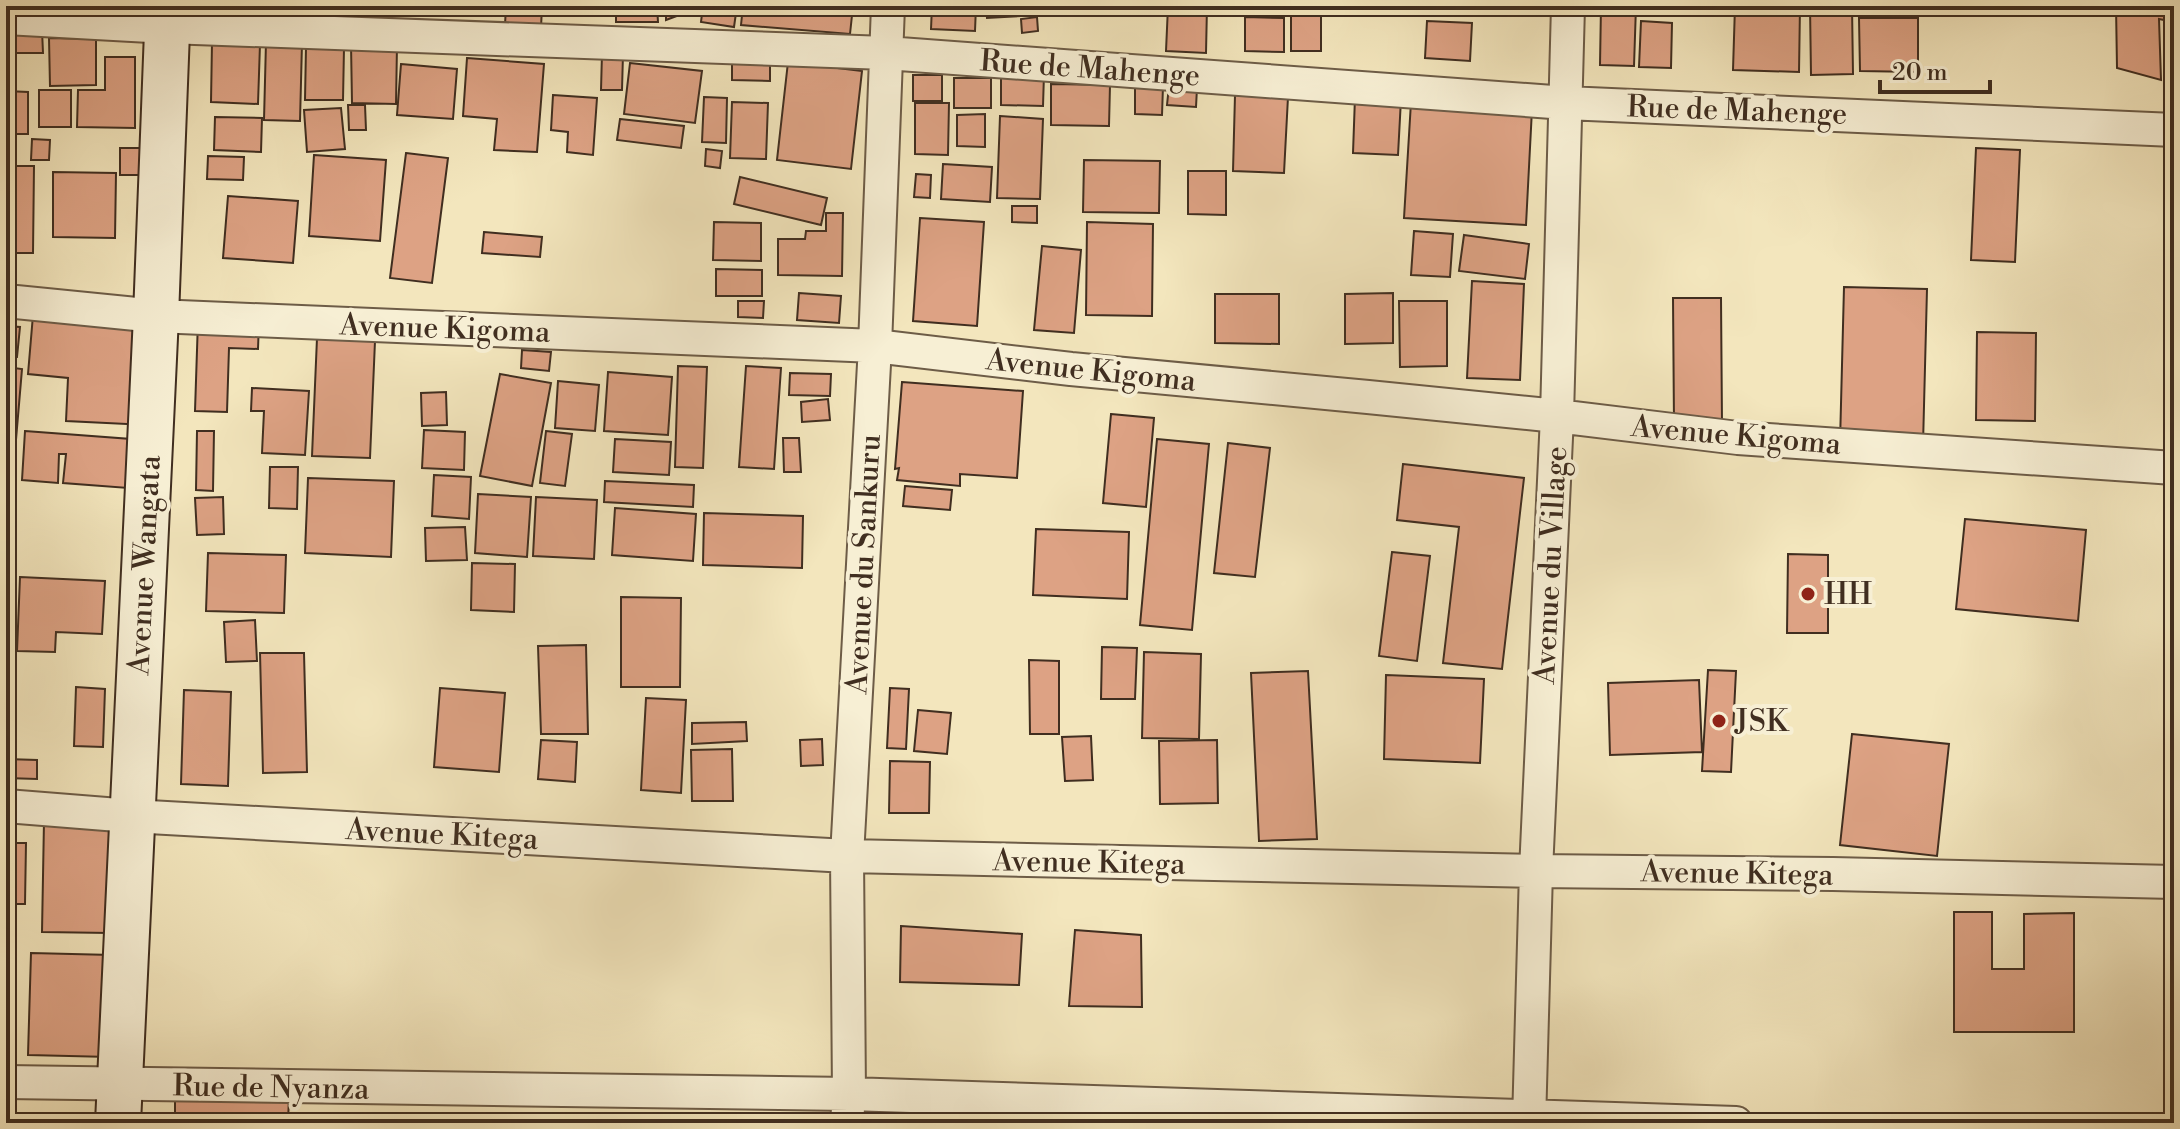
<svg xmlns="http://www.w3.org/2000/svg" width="2180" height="1129" font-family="'Libre Bodoni',serif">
	<rect width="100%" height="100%" fill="#f3e6bd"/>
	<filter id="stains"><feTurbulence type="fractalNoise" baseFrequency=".0025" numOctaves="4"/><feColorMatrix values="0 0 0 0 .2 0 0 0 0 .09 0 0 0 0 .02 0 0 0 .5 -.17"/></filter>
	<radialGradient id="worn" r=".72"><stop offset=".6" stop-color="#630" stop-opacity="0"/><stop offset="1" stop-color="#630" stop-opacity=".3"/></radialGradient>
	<path fill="#dda284" stroke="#402e20" stroke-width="2" d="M250,6H295V10Z
		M403,6H441L440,12Z
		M506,6H542L541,28L505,25Z
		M616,6H657L658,22H616Z
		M666,6H690V11L666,20Z
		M703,6H737L734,27L701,22Z
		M743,6H853L850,34L741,25Z
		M932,6H976L975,31L931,29Z
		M986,6H1040V15L987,18Z
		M1168,6H1207L1206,53L1166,51Z
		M1337,6H1377V12L1337,14Z
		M1432,6H1471L1470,14L1431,11Z
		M1601,6H1636L1634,66L1600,65Z
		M1735,6H1800L1799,72L1733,70Z
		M1810,6H1852L1853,74L1811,75Z
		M2116,6H2173L2174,22L2159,19L2161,80L2117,68Z
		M1291,10H1321V51H1291Z
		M1037,17L1038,31L1022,33L1021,19Z
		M1245,17L1284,18V52L1245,51Z
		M1859,18H1918V72L1860,71Z
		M1427,21L1472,23L1470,61L1425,58Z
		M1641,21L1672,23L1671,68L1639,67Z
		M16,30H42L43,53H16Z
		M49,38L96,39V85L50,86Z
		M212,42L260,44L258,104L211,102Z
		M266,42L302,43L300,121L264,120Z
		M351,44L397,45L396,104L352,103Z
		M306,47L344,48L343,100H305Z
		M602,53L623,54L622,90H601Z
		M105,57H135V128L77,127L78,90H105Z
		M467,58L544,64L537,152L494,150L497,119L463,116Z
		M788,62L862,71L851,169L777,160Z
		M630,63L702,71L695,123L624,114Z
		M732,63L770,65V81L732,80Z
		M401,64L457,69L453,119L397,115Z
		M1001,73L1044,74L1043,106L1001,105Z
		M913,75H942V101H913Z
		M954,78H991V108H954Z
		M1051,84L1110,85L1109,126L1051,125Z
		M1135,86H1163L1162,115L1135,114Z
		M1169,86L1197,88L1196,107L1167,105Z
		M39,90H71V127H39Z
		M6,91L28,92V134H6Z
		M553,95L597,98L593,155L567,152L568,132L551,130Z
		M1235,95L1288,97L1284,173L1233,171Z
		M704,97L727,98L726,143L702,142Z
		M1355,97L1401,99L1398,155L1353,153Z
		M732,102L768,103L766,159L730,158Z
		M1411,102L1532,109L1526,225L1404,218Z
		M915,103H949L948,155L915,154Z
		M348,105H365L366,130H349Z
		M341,108L345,149L307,152L304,110Z
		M985,114V147L957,146V115Z
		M1000,116L1043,119L1040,199L997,198Z
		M215,117L262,118L261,152L214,150Z
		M620,119L684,126L681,148L617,140Z
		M32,139L50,140L49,160H31Z
		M120,148H144L145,175H120Z
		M1976,148L2020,150L2015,262L1971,260Z
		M706,149L722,151L720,168L705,166Z
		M406,153L448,158L432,283L390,278Z
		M314,155L386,160L380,241L309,236Z
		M208,156L244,157L243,180L207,179Z
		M1084,160L1160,161L1159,213L1083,212Z
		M943,164L992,167L990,202L941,199Z
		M6,166H34L33,253H6Z
		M1188,171H1226V215L1188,214Z
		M53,172L116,173L115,238L53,237Z
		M916,174L931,175L930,198L914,197Z
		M740,177L827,198L821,225L734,204Z
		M228,196L298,201L293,263L223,258Z
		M1012,206H1037V223L1012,222Z
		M826,213H843L842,276L778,275V239H805L806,231H826Z
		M920,218L984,222L977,326L913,321Z
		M714,222L761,223V261L713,260Z
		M1087,222L1153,224L1152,316L1086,315Z
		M1414,231L1453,234L1450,277L1411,275Z
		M484,232L542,237L540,257L482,253Z
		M1464,235L1529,244L1525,279L1459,271Z
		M1042,246L1081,250L1074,333L1034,330Z
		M716,269L762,270V296H716Z
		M1472,281L1524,284L1520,380L1467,378Z
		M1844,287L1927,289L1923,445L1840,443Z
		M799,293L841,296L839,323L797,320Z
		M1393,293V343L1345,344V294Z
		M1215,294H1279V344L1215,343Z
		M1673,298H1721L1722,424H1674Z
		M738,301H764L763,318L738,317Z
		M1399,301H1447V366L1400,367Z
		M33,315L153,318L147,425L66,421L68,378L28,374Z
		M198,320L259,322L258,349L229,348L227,412L195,411Z
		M6,326L20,327L17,357L6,356Z
		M1977,332L2036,333L2035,421L1976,420Z
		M317,338L375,341L370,458L312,456Z
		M522,350L551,352L549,371L521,368Z
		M678,366L707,367L703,468L675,467Z
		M746,366L781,368L774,469L739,467Z
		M6,367L22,369L10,510H6Z
		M608,372L672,377L668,435L604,431Z
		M790,373L831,374L830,396L789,395Z
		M500,374L551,383L532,486L480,476Z
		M558,381L599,385L595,431L555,428Z
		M902,382L1023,391L1017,478L960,474V486L897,480L899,468L895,469Z
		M252,388L309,391L305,455L262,453L264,411H251Z
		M446,392L447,425L422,426L421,393Z
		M828,399L830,420L802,422L801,402Z
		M1111,414L1154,418L1146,507L1103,503Z
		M424,430L465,432L464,470L422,468Z
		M25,431L131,439L128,488L63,483L66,454H59L58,483L22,480Z
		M197,431H214L213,491L196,490Z
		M546,431L572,434L565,486L540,483Z
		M783,438H799L801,472H784Z
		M615,439L671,442L669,475L613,472Z
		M1157,439L1209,444L1192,630L1140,625Z
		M1228,443L1270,448L1255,577L1214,573Z
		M1403,464L1524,478L1502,669L1443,663L1459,527L1397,520Z
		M270,467H298L297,509L269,508Z
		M434,475L471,477L469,519L432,516Z
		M308,478L394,481L391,557L305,553Z
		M605,481L694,485L693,507L604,502Z
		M905,486L952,490L950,510L903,506Z
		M478,494L531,497L527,557L475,553Z
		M223,497L224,534L197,535L195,498Z
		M536,497L597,500L594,559L533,556Z
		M615,508L696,514L693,561L612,555Z
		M704,513L803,516L802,568L703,565Z
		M1965,519L2086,530L2078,621L1956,609Z
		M465,527L467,560L426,561L425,528Z
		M1036,529L1129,532L1127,599L1033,595Z
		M1392,552L1430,556L1417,661L1379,656Z
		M208,553L286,555L284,613L206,611Z
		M1788,554L1828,555V633H1787Z
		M472,563L515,564L514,612L471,610Z
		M20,577L105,581L102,634L56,632L55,652L17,651Z
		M621,597L681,598L680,687H621Z
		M255,620L257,661L226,662L224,622Z
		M586,645L588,734H541L538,646Z
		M1102,647L1137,648L1135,699H1101Z
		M1144,652L1201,654L1199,739L1142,738Z
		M260,653H304L307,772L263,773Z
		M1029,660L1059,661V734H1030Z
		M1708,670L1736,671L1731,772L1702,771Z
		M1308,671L1317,839L1259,841L1251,673Z
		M1386,675L1484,679L1480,763L1384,759Z
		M1699,680L1702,752L1610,755L1608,683Z
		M76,687L105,689L103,747L74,746Z
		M440,688L505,693L499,772L434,767Z
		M890,688L909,689L906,749L887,748Z
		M184,690L231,692L228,786L181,784Z
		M646,698L686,700L681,793L641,790Z
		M918,710L951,713L947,754L914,751Z
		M746,722L747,741L692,744V723Z
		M1852,734L1949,744L1937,856L1840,845Z
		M1091,736L1093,780L1065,781L1062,737Z
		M822,739L823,765L801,766L800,740Z
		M541,740L577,742L575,782L538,779Z
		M1217,740L1218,803L1160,804L1159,741Z
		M732,749L733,801H692L691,750Z
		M6,759L37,760V779L6,778Z
		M890,761L930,762L929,813H889Z
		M44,821L113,823L110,933L42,932Z
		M6,843H26L25,904H6Z
		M1954,912H1992V969H2024V914L2074,913V1032H1954Z
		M901,926L1022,934L1019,985L900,982Z
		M1075,930L1141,935L1142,1007L1069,1006Z
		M31,953L112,955L110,1057L28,1055Z
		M175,1094L289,1096L288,1123H175Z"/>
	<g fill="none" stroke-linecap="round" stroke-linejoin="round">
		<g stroke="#6d5c47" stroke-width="36">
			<path id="street" d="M6,18L168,27L886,53L1566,103L2174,130
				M6,301L156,316L875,346L1071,369L1368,397L1557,416L1738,438L2174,468
				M6,806L131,816L847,856L1536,871L1833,874L2174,882
				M6,1082L849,1094L1736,1123
				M847,1123L849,1094L847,856L875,346L888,6
				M1529,1123L1536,871L1557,416L1568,6"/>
		</g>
		<g stroke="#402e20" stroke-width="48">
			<path id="secondary" d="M118,1123L156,316L168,6"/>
		</g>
		<use href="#street" stroke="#f7efd4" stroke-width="32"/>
		<use href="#secondary" stroke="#f7efd4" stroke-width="44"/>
	</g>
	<g fill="#8f2418" stroke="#f7efd4" stroke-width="3">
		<circle cx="1808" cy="594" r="8"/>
		<circle cx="1719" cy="721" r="8"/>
	</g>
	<g text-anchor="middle" stroke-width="8" stroke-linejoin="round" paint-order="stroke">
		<g font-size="30" fill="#402e20" stroke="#f7efd4">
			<text transform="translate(1090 68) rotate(4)" y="10">Rue de Mahenge</text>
			<text transform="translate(1737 110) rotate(2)" y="10">Rue de Mahenge</text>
			<text transform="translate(445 328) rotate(2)" y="10">Avenue Kigoma</text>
			<text transform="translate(1091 370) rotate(6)" y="10">Avenue Kigoma</text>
			<text transform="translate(1736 435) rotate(5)" y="10">Avenue Kigoma</text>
			<text transform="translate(863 564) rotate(-87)" y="10">Avenue du Sankuru</text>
			<text transform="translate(144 565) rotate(-87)" y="10">Avenue Wangata</text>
			<text transform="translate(1550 565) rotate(-87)" y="10">Avenue du Village</text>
			<text transform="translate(442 834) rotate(3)" y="10">Avenue Kitega</text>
			<text transform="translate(1089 862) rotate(1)" y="10">Avenue Kitega</text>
			<text transform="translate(1737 873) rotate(1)" y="10">Avenue Kitega</text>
			<text transform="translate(271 1087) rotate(1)" y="10">Rue de Nyanza</text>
		</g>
		<g font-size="30" fill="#402e20" stroke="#f7efd4" text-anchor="start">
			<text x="1824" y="604">HH</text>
			<text x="1735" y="731">JSK</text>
		</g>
	</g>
	<rect width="2180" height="1129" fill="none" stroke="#f3e6bd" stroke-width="32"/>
	<rect x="8" y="8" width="2164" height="1113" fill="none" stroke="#402e20" stroke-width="4"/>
	<rect x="16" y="16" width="2148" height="1097" fill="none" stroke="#402e20" stroke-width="2"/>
	<path d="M1880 80v12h110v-12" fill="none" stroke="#402e20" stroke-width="4"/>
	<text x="1892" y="80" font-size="24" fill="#402e20" stroke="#f7efd4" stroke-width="6" paint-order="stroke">20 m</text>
	<rect width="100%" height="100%" filter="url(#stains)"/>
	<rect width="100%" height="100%" fill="url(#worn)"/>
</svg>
